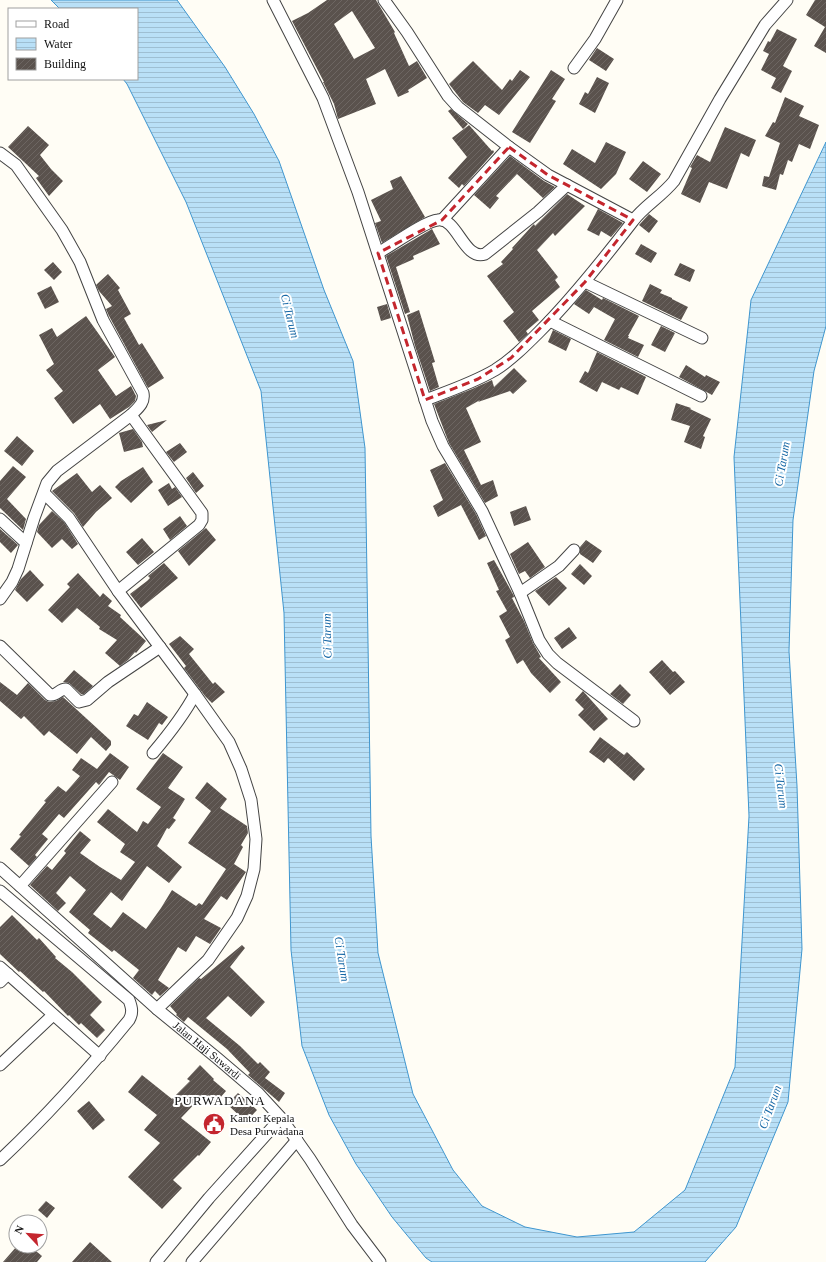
<svg xmlns="http://www.w3.org/2000/svg" width="826" height="1262" font-family="Georgia,serif">
	<defs>
		<pattern id="water-rules" width="6" height="5" patternUnits="userSpaceOnUse"><rect width="6" height="5" fill="#b9e0f7"/><path d="M0 2.5h6" fill="none" stroke="#9ebfd3"/></pattern>
		<pattern id="building-hatch" width="6" height="6" patternUnits="userSpaceOnUse"><rect width="6" height="6" fill="#5a524d"/><path d="M-1 1l2-2M0 6l6-6M5 7l2-2" fill="none" stroke="#6d6662"/></pattern>
	</defs>
	<rect width="100%" height="100%" fill="#fffdf5"/>
	<path fill="url(#water-rules)" stroke="#3f96cf" d="M51,0H177L225,67L254,114L279,161L324,290L353,361L365,448L371,836L378,953L413,1094L453,1170L482,1206L525,1227L577,1237L634,1232L685,1190L735,1067L749,816L734,457L751,300L826,142V326L814,371L793,520L789,651L797,786L802,949L788,1102L736,1227L705,1262H432L426,1258L392,1217L356,1164L329,1115L302,1046L291,950L284,613L261,391L186,202L127,84L123,79H137V9H60Z"/>
	<path fill="url(#building-hatch)" fill-rule="evenodd" d="M327,0H376L395,32L394,33L409,66L417,61L427,78L408,90L409,92L398,97L385,69L366,79L376,104L338,119L334,104L323,82H324L292,21L308,13ZM352,11L375,48L354,59L334,24Z
		M815,0H826V53L814,46L825,27L806,15Z
		M777,29L797,39L783,66L792,71L781,93L771,88L776,78L761,70L769,54L763,51L768,41L770,42Z
		M597,48L614,59L606,71L589,60Z
		M473,61L502,90L510,79L512,81L520,70L530,77L499,115L485,105L478,113L463,102L449,84Z
		M551,70L565,79L552,99L556,101L530,143L512,132Z
		M597,77L609,83L595,113L579,104L585,92L588,94Z
		M785,97L804,106L799,116L819,125L810,149L799,144L792,162L788,160L783,175L780,174L776,190L762,186L764,176L769,177L780,143L765,136L773,122L775,123Z
		M451,109L468,124L463,129L448,111Z
		M469,125L492,151L493,150L494,152L464,186L462,184L459,188L448,178L467,157L452,138Z
		M28,126L49,145L40,155L51,169L63,181L49,196L36,178L39,176L8,147Z
		M725,127L756,140L749,157L741,153L727,189L709,182L700,203L681,194L692,168L690,167L697,155L710,162Z
		M606,142L626,152L616,174L601,189L563,164L572,149L595,163Z
		M510,156L544,181L555,187L543,198L517,174L496,196L499,198L490,209L474,195Z
		M643,161L661,174L647,192L629,179Z
		M401,176L425,217L382,243L375,223L381,221L371,200L393,189L390,181Z
		M567,194L585,206L555,236L553,233L537,250L558,277L555,280L560,287L532,311L539,320L526,331L528,334L519,342L503,321L514,312L487,276L503,264L501,262L513,249L512,248L532,226L534,224L535,226Z
		M598,209L623,223L611,237L601,231L599,236L587,230Z
		M649,214L658,221L649,233L639,225Z
		M432,229L440,244L413,256L414,259L396,267L410,312L405,314L386,256Z
		M641,244L657,253L651,263L635,254Z
		M53,262L62,272L54,280L44,270Z
		M680,263L695,270L690,282L674,275Z
		M108,274L120,288L118,290L131,314L124,318L139,345L142,343L164,378L148,388L109,316L106,309L112,306L99,291L96,285Z
		M650,284L662,290L660,293L672,298V299L688,307L681,320L642,301Z
		M51,286L59,302L45,309L37,293Z
		M586,290L602,300L603,298L639,316L628,336H629L628,338L644,345L638,357L604,340L615,319L594,307L589,314L574,304Z
		M387,304L391,318L381,321L377,307Z
		M419,310L435,362L432,363L439,387L430,391L415,346L407,315Z
		M86,316L115,357L98,370L116,396L131,386L136,396L135,401L129,407L110,419L100,404L73,424L54,398L63,391L46,370L54,364L39,335L52,328L57,337Z
		M661,326L675,333L665,352L651,345Z
		M553,330L571,339L566,351L548,342Z
		M597,352L646,377L638,395L621,387L619,390L602,382L597,392L579,382L585,371L588,373Z
		M686,365L705,377L706,375L720,382L712,395L679,377Z
		M514,368L527,381L513,394L510,391L478,402L480,400L466,408L481,442L464,450L481,485L493,480L498,496L485,503L449,443L434,404L472,389L492,380L494,387Z
		M676,403L691,408L690,409L711,419L703,436L705,437L701,449L684,442L690,426L671,420Z
		M167,420L152,432L147,425Z
		M133,429L142,442L143,447L124,452L119,433Z
		M17,436L34,451L22,466L4,451Z
		M180,443L187,452L174,462L166,452Z
		M445,463L476,514L486,536L479,540L461,505L438,517L433,506L443,500L430,470Z
		M13,466L26,477L7,499L26,519L23,530L0,508V481Z
		M143,467L153,482L131,503L115,487L121,481Z
		M193,472L204,486L196,493L186,478Z
		M77,473L92,492L100,485L112,498L96,512L83,527L74,513L52,491Z
		M169,483L172,489L175,487L182,497L168,506L158,490Z
		M526,506L531,520L514,526L510,512Z
		M52,511L64,522L78,544L72,549L62,539L52,548L37,532L39,525Z
		M180,516L187,526L170,540L163,529Z
		M206,528L216,540L189,566L178,551Z
		M0,529L18,545L11,553L0,542Z
		M142,538L154,552L138,565L126,552Z
		M586,540L602,551L593,563L580,554V547Z
		M528,542L545,567L530,578L525,571L519,574L510,554Z
		M494,560L514,596V597L512,598L524,621L533,643L541,657L539,658L561,682L550,693L531,673L523,660L517,664L505,640L510,637L499,616L507,611L496,591L499,590L487,563Z
		M164,563L178,578L141,608L130,594L147,581L150,578L148,576Z
		M580,564L592,576L584,585L571,574Z
		M30,570L44,585L27,602L15,590L21,579Z
		M78,573L100,597L103,593L112,601L108,606L121,615L120,617L146,641L136,653L135,652L128,660L120,666L105,653L117,640L99,629L100,627L77,608L62,623L48,610L70,587L67,584Z
		M556,577L567,588L549,606L535,591Z
		M569,627L577,638L562,649L554,638Z
		M180,636L194,649L189,654L213,684L215,682L225,692L212,703L205,696L184,668L186,666L169,644Z
		M662,660L673,672L675,671L685,682L670,695L649,672Z
		M74,670L93,686L84,694H81L69,683L63,682Z
		M0,682L17,695L28,683L45,700L49,702L56,701L63,697L111,741V745L106,751L91,737L77,754L49,731L44,736L24,716L21,719L0,701Z
		M620,684L631,695L623,704L610,694Z
		M583,691L608,719L594,731L578,715L584,709L575,700Z
		M147,702L168,717L162,725L159,723L148,740L126,726L134,714L138,716Z
		M600,737L624,755L627,752L645,769L634,781L608,758L604,763L589,752Z
		M110,753L129,767L120,780L109,772L99,785L96,782L64,818L59,814L42,834L48,839L35,855L37,857L29,866L10,849L21,836L19,835L46,802L44,801L58,786L66,792L80,776L72,770L81,758L97,769Z
		M163,753L183,767L168,788L185,799L173,818L176,820L169,829L167,828L157,846L182,867L169,883L147,866L122,901L111,892L93,914L111,928L123,912L146,929L161,908L172,890L196,906L199,903L202,905L226,869L188,843L211,811L195,798L207,782L227,799L220,808L247,826L248,833L241,845L243,847L234,864L246,872L227,900L221,896L204,919L221,928L210,944L196,936L186,952L178,947L158,980L169,988L160,996L155,991L152,995L133,978L139,970L114,950L112,952L88,933L90,930L69,912L86,890L70,876L56,893L66,903L58,911L30,885L47,866L52,870L66,853L64,851L80,831L91,840L80,853L100,867L121,880L135,862L120,852L125,844L97,822L108,809L137,832L143,821L148,824L161,807L136,789Z
		M12,915L37,940L39,938L56,957L55,958L72,972L102,1002L90,1015L105,1030L97,1038L81,1023L79,1025L69,1015L68,1016L44,991L43,992L20,971L19,972L0,954V927Z
		M242,945L245,948L230,967L265,1002L251,1017L228,996L206,1018L240,1046L258,1064L260,1062L270,1072L265,1078L285,1093L279,1102L248,1075L250,1073L227,1049L188,1017L184,1022L176,1015L177,1014L170,1006L199,978L201,979Z
		M200,1065L214,1079L213,1080L226,1091L214,1105L203,1095L181,1118L211,1142L199,1156L198,1155L173,1180L182,1188L162,1209L128,1177L160,1143L144,1130L157,1115L128,1092L142,1075L172,1099L190,1081L187,1079Z
		M238,1093L257,1110L246,1122L227,1104Z
		M89,1101L105,1120L93,1130L77,1111Z
		M46,1201L55,1208L47,1218L38,1210Z
		M90,1242L112,1262H72Z
		M17,1246H30L42,1256L37,1262H3Z"/>
	<g fill="none" stroke-linecap="round" stroke-linejoin="round">
		<g stroke="#444" stroke-width="13">
			<g id="street">
				<path d="M273,0L323,98L358,192L432,421L443,446L482,511L520,593L539,640L548,654L557,663L634,721"/>
				<path d="M384,0L407,32L448,96L458,107L509,147L548,175L633,220"/>
				<path d="M574,68L595,39L617,0"/>
				<path d="M0,153L16,165L62,230L80,262L103,320L143,393C145,403 138,408 131,415L57,471L47,483L34,518L18,569L12,582L0,599"/>
				<path d="M442,220L509,147"/>
				<path d="M378,253C391,246 425,221 438,220C457,217 464,261 485,254L538,212L567,185"/>
				<path d="M585,282L702,338"/>
				<path d="M550,321L701,396"/>
				<path d="M425,400C449,391 473,383 495,370C511,360 525,346 539,332C573,298 603,260 633,221C644,206 661,197 674,181L720,99L765,25L787,0"/>
				<path d="M44,493L69,518L118,591L195,694L229,742L241,769L251,800L256,839L254,869L247,896L237,918L208,960L157,1009"/>
				<path d="M0,519L26,543"/>
				<path d="M118,591L199,525L202,520V513L131,415"/>
				<path d="M520,593L559,566L574,550"/>
				<path d="M0,646L50,695C57,696 59,689 66,689L79,702L87,700L108,682L160,647"/>
				<path d="M153,753C169,734 184,715 195,694"/>
				<path id="s1" d="M0,868L157,1009L217,1058L258,1093L281,1118L310,1159L352,1225L380,1262"/>
				<path d="M20,886L112,782"/>
				<path d="M0,891L129,1000C132,1008 133,1013 129,1020C89,1069 46,1117 0,1160"/>
				<path d="M0,967L100,1056"/>
				<path d="M0,982L8,974"/>
				<path d="M0,1065L53,1015"/>
				<path d="M156,1262L209,1198L281,1118"/>
				<path d="M192,1262L297,1140"/>
			</g>
		</g>
		<use href="#street" stroke="#fff" stroke-width="11"/>
	</g>
	<path fill="none" stroke="#c4262e" stroke-width="3" stroke-dasharray="8 5" stroke-linejoin="round" d="M509,147L548,175L633,220L585,282L511,358L478,379L425,400L378,253L442,220Z"/>
	<defs>
		<g id="civic-disc" transform="scale(1.15)"><circle r="9.5" fill="#c4262e" stroke="#fff"/><path d="M-.6-6.5H3V-4.5H.6V-3L4-1V1h2V6H-6V1h2V-1L-.6-3ZM-1.2 2.5V6h2.4V2.5Z" fill="#fff"/></g>
	</defs>
	<g fill-rule="evenodd">
		<use href="#civic-disc" x="214" y="1124"/>
	</g>
	<g text-anchor="middle" stroke-width="4" stroke-linejoin="round" paint-order="stroke">
		<g font-size="11" fill="#111" stroke="#fff">
			<text dy="4" stroke="none"><textPath href="#s1" startOffset="276">Jalan Haji Suwardi</textPath></text>
		</g>
		<g font-size="11" fill="#111" stroke="#fff" text-anchor="start">
			<text x="230" y="1122">Kantor Kepala<tspan x="230" dy="13">Desa Purwadana</tspan></text>
		</g>
		<g font-size="12" font-style="italic" fill="#1768a6" stroke="#fff">
			<text transform="translate(290 316) rotate(76)" y="4">Ci Tarum</text>
			<text transform="translate(782 464) rotate(-80)" y="4">Ci Tarum</text>
			<text transform="translate(327 636) rotate(-91)" y="4">Ci Tarum</text>
			<text transform="translate(781 786) rotate(83)" y="4">Ci Tarum</text>
			<text transform="translate(342 959) rotate(81)" y="4">Ci Tarum</text>
			<text transform="translate(770 1107) rotate(-70)" y="4">Ci Tarum</text>
		</g>
		<g font-size="13" letter-spacing="1" fill="#111" stroke="#fff">
			<text x="220" y="1105">PURWADANA</text>
		</g>
	</g>
	<rect x="8" y="8" width="130" height="72" fill="#ffffff" stroke="#a0a0a0"/>
	<rect x="16" y="21" width="20" height="6" fill="#ffffff" stroke="#a0a0a0"/>
	<text x="44" y="28" font-size="12" fill="#111111">Road</text>
	<rect x="16" y="38" width="20" height="12" fill="url(#water-rules)" stroke="#a0a0a0"/>
	<text x="44" y="48" font-size="12" fill="#111111">Water</text>
	<rect x="16" y="58" width="20" height="12" fill="url(#building-hatch)" stroke="#a0a0a0"/>
	<text x="44" y="68" font-size="12" fill="#111111">Building</text>
	<g transform="translate(28 1234) rotate(296)"><circle r="19" fill="#ffffff" stroke="#a0a0a0"/>
	<path d="M0-3L7 15L0 10L-7 15Z" fill="#c4262e"/>
	<text y="-6" font-size="11" font-weight="bold" text-anchor="middle" fill="#111111">N</text>
	</g>
</svg>
